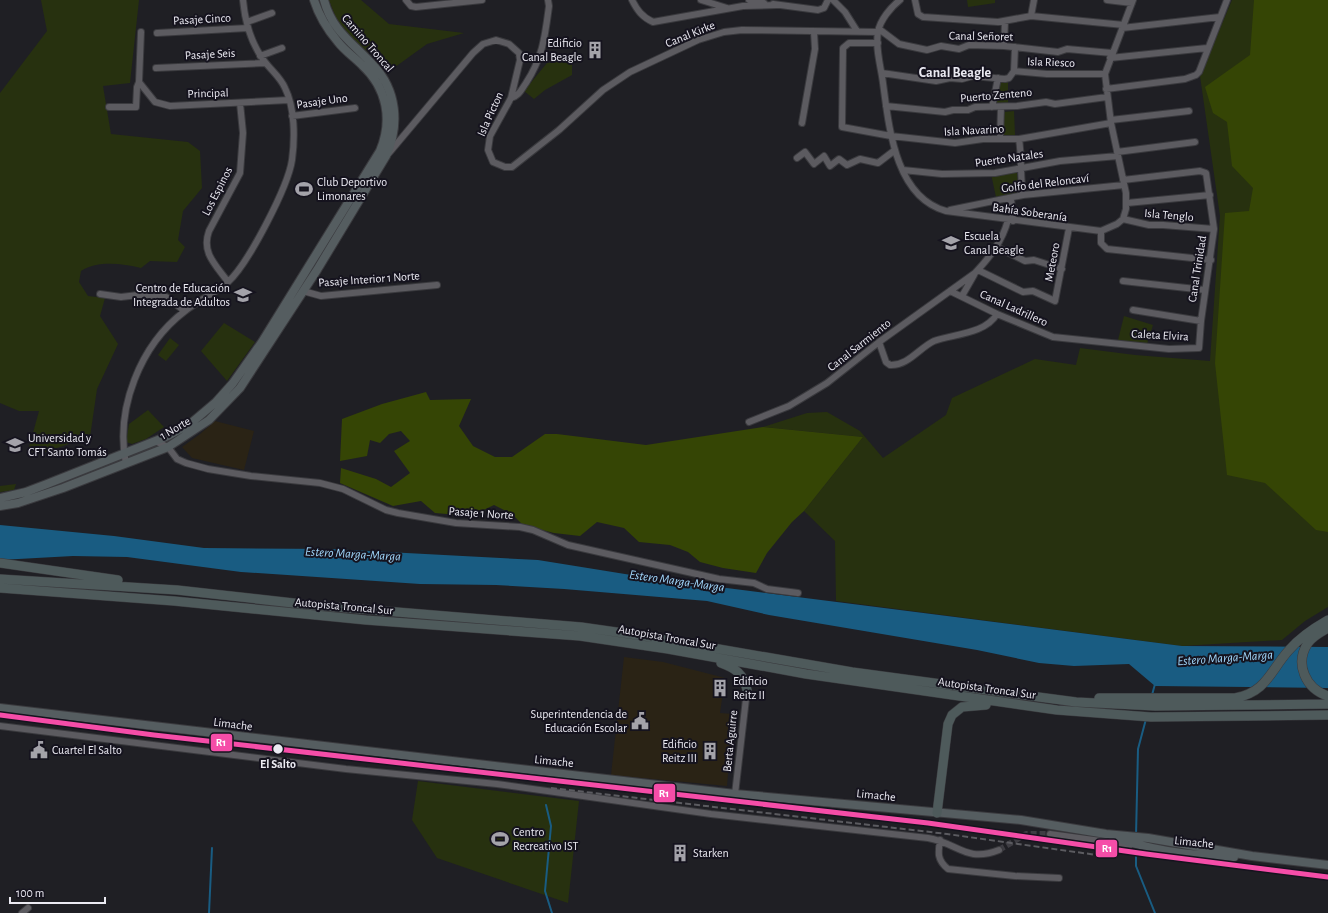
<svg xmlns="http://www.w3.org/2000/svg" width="1328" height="913" font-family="'Alegreya Sans',sans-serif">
	<rect width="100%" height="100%" fill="#1f1f24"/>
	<path fill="#2a2315" d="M215,421L254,431L244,470L192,458L182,447L200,434Z
		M624,657L663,662L725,678L720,713L733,714L727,786L611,775Z"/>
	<path fill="#27310f" d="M41,0H139L130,83L103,86L111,134L188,142L200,151L202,188L183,211L178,240L185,247L177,262L150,261L141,268C122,264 99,260 81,271L79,282L88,296L105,298L100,316L118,344L97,389L90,437L45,452L28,451L39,411H19L0,403V93L47,31Z
		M329,0H361L389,24L464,33L427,44L391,70L350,38L336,18Z
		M967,0H995V3L968,7Z
		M1232,0H1328V607L1305,621L1282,640L1182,646L836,601L835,541L804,511L863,437L763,427L807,413L827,412L860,431L883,458L946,415L952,398L1035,359L1076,365L1080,348L1135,355L1210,361L1220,216L1200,76Z
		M572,59V75L545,90L534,99L524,91L547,63Z
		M1001,81L1008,82V104H995Z
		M1014,111L1015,135L1001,136L1004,112Z
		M1017,172L1019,193L996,197L991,174Z
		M1124,316L1153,325L1147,344L1118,340Z
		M224,323L255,342L227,381L201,351Z
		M170,338L179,345L166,361L158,355Z
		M148,410L164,427L146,439L132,444L126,442L129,424Z
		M16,484L14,490L0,492V486Z
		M418,781L579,801L568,903L437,858L412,820Z"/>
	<path fill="#354505" d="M1254,0H1328V532L1316,530L1265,483L1227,475L1215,363L1225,213L1249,211L1253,188L1232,166L1227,122L1213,113L1205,87L1250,55Z
		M426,392L430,400L471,399L459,426L473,446L495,457H512L545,434H557L646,445L763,427L863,437L804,511L792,522L767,553L756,573L723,568L700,562L688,552L670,545L639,542L624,528L597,522L580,536L554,533L523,525L512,514L494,505L471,516L435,513L421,501L393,506L340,483L341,468L376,479L391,487L410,473L394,451L410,441L401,431L389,434L380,443L370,440L367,456L340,461L342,419L382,404Z"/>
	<path fill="#195c82" d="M0,525L114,536L204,548L331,549L538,560L656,579L1182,646L1328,647V688L1155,686L1129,664L1074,666L1039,663L977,650L769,615L707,601L564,589L496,585L420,584L241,572L127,557L73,556L0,560Z"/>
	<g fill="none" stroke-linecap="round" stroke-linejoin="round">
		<path stroke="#195c82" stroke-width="2" d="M1152,695L1155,684
			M546,805L551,826L545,891L552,913
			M1136,836L1138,749L1146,719
			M1136,846V866L1155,913
			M209,913L212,848"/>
		<path stroke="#3e3d43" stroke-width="6" stroke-dasharray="6 3" stroke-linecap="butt" d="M999,850L1026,834H1050"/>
		<g stroke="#3a3a3e" stroke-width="8">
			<path id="minor" d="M406,0L411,6L416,7L482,0
				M632,0C637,10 642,17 653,22L743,6L777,5
				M701,0L727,8
				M749,0L764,3
				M833,0L845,12L857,31
				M900,0C891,7 880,20 878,32C875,48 881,67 883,83C889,127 895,197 946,211L1101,231L1117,224L1123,219L1126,209V193L1111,123L1105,74L1133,0
				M915,0L918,14L923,17L998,22L1031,16L1124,25
				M1107,0L1132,3
				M773,4L818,10L824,8L828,0
				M1031,16L1034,0
				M247,22L272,13
				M1122,28L1220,17
				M879,29L899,44L927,50L941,46L959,49L969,45L1004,46L1058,52L1067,49L1112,53
				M141,32L139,82L155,102L170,106L289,100
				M157,33L248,28
				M878,43H849L843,48L842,127L891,136L955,143L983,139H1019L1111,123
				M1004,46L1005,21
				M260,56L282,48
				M1110,58L1207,48
				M156,68L265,63
				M1014,71L1015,47
				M882,73L936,81L950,78L962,79L973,76L1005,79L1009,78L1014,71L1047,74H1105
				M1106,89L1185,79L1196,75L1199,72L1227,0
				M511,98C519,96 521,90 526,83C543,57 545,36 549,6L548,0
				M886,106L945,112L953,110H968L975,107L1017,106L1046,102L1055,104L1107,97
				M109,107H136L137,87L139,82
				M992,107L998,78
				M292,116L355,108
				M1111,120L1189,111
				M802,123L815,49L814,32
				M1000,139L1001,107
				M1019,139C1022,158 1020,176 1023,195
				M1117,152L1195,142
				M389,153L473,53L483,44L496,40L509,44L519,53L520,60L511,98L490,136L488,150L493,162L505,167H512L559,130L603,90L630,72L698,40L724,32L742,30L878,32
				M797,158L805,152L814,164L824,156L830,166L839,159L847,165L860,159L878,163L895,150
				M903,170L942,174L995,173L1060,161L1118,156
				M1011,198L1013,221
				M1127,203L1210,195
				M950,210L1023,195L1124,185
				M1123,219L1149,225H1163L1214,229
				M1101,231V243L1107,249L1211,260
				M997,247L1025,261L1034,260L1062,269
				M978,270L1023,292L1033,291L1055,301L1069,228
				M1123,281L1205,290
				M228,282C216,265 201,253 209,231L240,173L243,133L240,103
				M303,291L321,296L437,285
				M950,291L997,314L1053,337L1169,349L1199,348L1201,321L1214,229L1206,173L1200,171L1123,180
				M100,294L121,297L138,295L166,297L185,311
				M962,296L974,275
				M1133,310L1201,321
				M879,342L886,362L890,365C908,366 919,348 934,341C954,334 985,334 997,314
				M749,422L789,406L827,383L879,342L975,273C990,257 1002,242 1008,220
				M155,441L168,447L177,459L186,463L208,469L251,476L320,483L343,489L386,510L398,513L456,523L520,527L533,530L568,545L719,579L754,583L767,589L798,593
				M126,464C115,409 140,345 185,311C199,300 215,293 228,282C248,264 288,187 292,160C295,138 295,108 285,88C281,78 272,71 265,62C251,44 245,22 243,0
				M0,726L346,769L497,784L711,814L928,838C958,843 966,863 999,850
				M735,794L747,690
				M1050,834L1130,845
				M940,840C938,853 937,860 948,869L1015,876L1059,878
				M22,913L28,908"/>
		</g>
		<g stroke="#3a3a3e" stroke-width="10">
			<path id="major" d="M0,498L26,492L47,484L168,436L190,424L216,402L233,383L262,342L380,151C393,120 387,88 362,65C354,57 345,51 338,42C327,29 319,16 314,0
				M0,506L18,503L63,488L168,447L209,420L240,388L317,270L386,156C400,125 397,90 373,65C353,43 332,31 324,0
				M0,708L735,794L1021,820L1106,834L1148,838L1252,856L1328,865
				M1112,836C1150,851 1193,856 1234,857"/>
		</g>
		<g stroke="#3a3a3e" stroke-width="10">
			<path id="highway" d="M0,563L118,580
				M0,579L177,590L311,605L581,627L644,636L852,672L1076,702L1155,706L1328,704
				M0,588L174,601L366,620L580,636L668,649L806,674L1057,710L1151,717L1328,715
				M1328,628C1321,632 1313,636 1308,643C1294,664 1306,689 1328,696
				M721,663C735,668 744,674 747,690
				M1099,698H1235C1267,692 1270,671 1289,650C1300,637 1314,628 1328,620
				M937,813L948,724L952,715L962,707L986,705"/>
		</g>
		<use href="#minor" stroke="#5c5b60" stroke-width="6"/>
		<use href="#major" stroke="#555d60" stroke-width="8"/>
		<use href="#highway" stroke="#4e5a5b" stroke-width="9"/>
		<path stroke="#5b5b60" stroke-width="2" stroke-dasharray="6 3" stroke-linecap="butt" d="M551,788L947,834L1104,856"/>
		<g stroke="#15131e" stroke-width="8">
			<path id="rail-1" d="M0,715L154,735L928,823L1146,854L1328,877"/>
		</g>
		<use href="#rail-1" stroke="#f54da8" stroke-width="5"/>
	</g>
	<defs>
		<g id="building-bare" transform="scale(1.38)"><path d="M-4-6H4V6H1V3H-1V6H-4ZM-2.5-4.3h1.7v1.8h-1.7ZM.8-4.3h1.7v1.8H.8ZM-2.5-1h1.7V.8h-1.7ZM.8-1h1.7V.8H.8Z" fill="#a4a3aa" stroke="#15131e" stroke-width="2.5" paint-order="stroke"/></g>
		<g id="stadium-bare" transform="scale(1.38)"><path d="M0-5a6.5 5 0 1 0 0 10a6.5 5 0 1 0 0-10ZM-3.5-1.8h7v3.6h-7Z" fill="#a4a3aa" stroke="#15131e" stroke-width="2.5" paint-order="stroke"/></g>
		<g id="school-bare" transform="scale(1.38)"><path d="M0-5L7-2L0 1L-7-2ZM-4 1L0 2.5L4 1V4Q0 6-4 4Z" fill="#a4a3aa" stroke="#15131e" stroke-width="2.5" paint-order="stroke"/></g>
		<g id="university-bare" transform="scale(1.38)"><path d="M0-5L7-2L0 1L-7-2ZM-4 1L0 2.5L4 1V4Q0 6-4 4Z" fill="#a4a3aa" stroke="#15131e" stroke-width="2.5" paint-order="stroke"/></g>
		<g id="civic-bare" transform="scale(1.38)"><path d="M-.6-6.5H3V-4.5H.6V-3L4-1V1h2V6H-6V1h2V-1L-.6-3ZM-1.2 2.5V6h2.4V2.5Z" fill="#a4a3aa" stroke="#15131e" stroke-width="2.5" paint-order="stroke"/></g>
	</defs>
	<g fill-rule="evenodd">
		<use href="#building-bare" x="595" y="50"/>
		<use href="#stadium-bare" x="304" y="189"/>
		<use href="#school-bare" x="951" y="243"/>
		<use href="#school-bare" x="243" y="295"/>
		<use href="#university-bare" x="15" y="445"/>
		<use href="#building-bare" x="720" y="688"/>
		<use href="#civic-bare" x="640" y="721"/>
		<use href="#civic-bare" x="39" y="750"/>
		<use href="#building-bare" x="710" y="751"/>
		<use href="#stadium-bare" x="500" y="839"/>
		<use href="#building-bare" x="680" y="853"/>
	</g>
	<circle fill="#ebeaf2" stroke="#15131e" stroke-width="1.5" cx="278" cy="749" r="5.5"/>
	<g text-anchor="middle" stroke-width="4" stroke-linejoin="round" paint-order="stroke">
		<g font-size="12" fill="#ebeaf2" stroke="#15131e">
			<text transform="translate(202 19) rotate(-3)" y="4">Pasaje Cinco</text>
			<text transform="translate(690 34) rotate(-22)" y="4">Canal Kirke</text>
			<text transform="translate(981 36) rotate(1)" y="4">Canal Señoret</text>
			<text transform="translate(368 43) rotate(49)" y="4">Camino Troncal</text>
			<text transform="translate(210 54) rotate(-3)" y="4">Pasaje Seis</text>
			<text transform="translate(1051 62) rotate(2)" y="4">Isla Riesco</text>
			<text transform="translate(208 93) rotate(-2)" y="4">Principal</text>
			<text transform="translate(996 95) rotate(-5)" y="4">Puerto Zenteno</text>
			<text transform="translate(322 101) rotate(-8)" y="4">Pasaje Uno</text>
			<text transform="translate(490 114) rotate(-66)" y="4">Isla Picton</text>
			<text transform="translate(974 130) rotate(-3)" y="4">Isla Navarino</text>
			<text transform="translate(1009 158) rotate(-8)" y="4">Puerto Natales</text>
			<text transform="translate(1045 183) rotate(-7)" y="4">Golfo del Reloncaví</text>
			<text transform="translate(217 191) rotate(-63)" y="4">Los Espinos</text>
			<text transform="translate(1030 212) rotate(8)" y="4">Bahía Soberanía</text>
			<text transform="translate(1169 215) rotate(5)" y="4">Isla Tenglo</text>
			<text transform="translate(1052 262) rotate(-79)" y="4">Meteoro</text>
			<text transform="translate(1197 269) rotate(-81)" y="4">Canal Trinidad</text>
			<text transform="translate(369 279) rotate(-4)" y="4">Pasaje Interior 1 Norte</text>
			<text transform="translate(1014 308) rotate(24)" y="4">Canal Ladrillero</text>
			<text transform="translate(1160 335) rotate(3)" y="4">Caleta Elvira</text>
			<text transform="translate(859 345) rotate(-38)" y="4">Canal Sarmiento</text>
			<text transform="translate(175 428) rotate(-30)" y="4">1 Norte</text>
			<text transform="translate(481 513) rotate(4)" y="4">Pasaje 1 Norte</text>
			<text transform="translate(344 606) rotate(5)" y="4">Autopista Troncal Sur</text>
			<text transform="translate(667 637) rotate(10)" y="4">Autopista Troncal Sur</text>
			<text transform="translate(987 688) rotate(8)" y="4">Autopista Troncal Sur</text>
			<text transform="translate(233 724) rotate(7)" y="4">Limache</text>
			<text transform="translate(730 741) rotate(-84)" y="4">Berta Aguirre</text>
			<text transform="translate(554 761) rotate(6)" y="4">Limache</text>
			<text transform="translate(876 795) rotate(6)" y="4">Limache</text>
			<text transform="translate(1194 842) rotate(6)" y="4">Limache</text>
		</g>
		<g font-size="12" fill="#ebeaf2" stroke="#15131e" text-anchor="start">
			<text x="582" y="47" text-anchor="end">Edificio<tspan x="582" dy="14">Canal Beagle</tspan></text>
			<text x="317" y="186">Club Deportivo<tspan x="317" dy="14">Limonares</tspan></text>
			<text x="964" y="240">Escuela<tspan x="964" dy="14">Canal Beagle</tspan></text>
			<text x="230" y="292" text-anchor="end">Centro de Educación<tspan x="230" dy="14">Integrada de Adultos</tspan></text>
			<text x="28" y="442">Universidad y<tspan x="28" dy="14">CFT Santo Tomás</tspan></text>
			<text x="733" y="685">Edificio<tspan x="733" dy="14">Reitz II</tspan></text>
			<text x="627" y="718" text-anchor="end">Superintendencia de<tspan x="627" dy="14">Educación Escolar</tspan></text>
			<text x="697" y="748" text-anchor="end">Edificio<tspan x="697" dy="14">Reitz III</tspan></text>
			<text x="52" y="754">Cuartel El Salto</text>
			<text x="513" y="836">Centro<tspan x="513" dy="14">Recreativo IST</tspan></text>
			<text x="693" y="857">Starken</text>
		</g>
		<g font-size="12" font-weight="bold" fill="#ebeaf2" stroke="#15131e">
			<text x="278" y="768">El Salto</text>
		</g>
		<g font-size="13" font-style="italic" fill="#a0d6fa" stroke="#15131e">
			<text transform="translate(353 553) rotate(3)" y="5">Estero Marga-Marga</text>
			<text transform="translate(677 580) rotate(8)" y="5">Estero Marga-Marga</text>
			<text transform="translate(1225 657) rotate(-4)" y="5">Estero Marga-Marga</text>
		</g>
		<g font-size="14" font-weight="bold" fill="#ebeaf2" stroke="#15131e">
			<text x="955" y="77">Canal Beagle</text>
		</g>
	</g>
	<g stroke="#15131e" stroke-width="1.5">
		<rect x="210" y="733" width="23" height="19" rx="4" fill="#f54da8"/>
		<rect x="653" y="783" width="23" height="20" rx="4" fill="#f54da8"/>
		<rect x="1095" y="839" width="23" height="19" rx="4" fill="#f54da8"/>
	</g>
	<g font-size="11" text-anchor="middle" font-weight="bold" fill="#fff">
		<text x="221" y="746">R1</text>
		<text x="664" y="797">R1</text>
		<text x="1107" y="852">R1</text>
	</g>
	<path d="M10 897v6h95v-6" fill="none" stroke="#ebeaf2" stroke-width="2"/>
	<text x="16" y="897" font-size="12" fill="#ebeaf2" stroke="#15131e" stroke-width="3" paint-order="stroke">100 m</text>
</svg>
